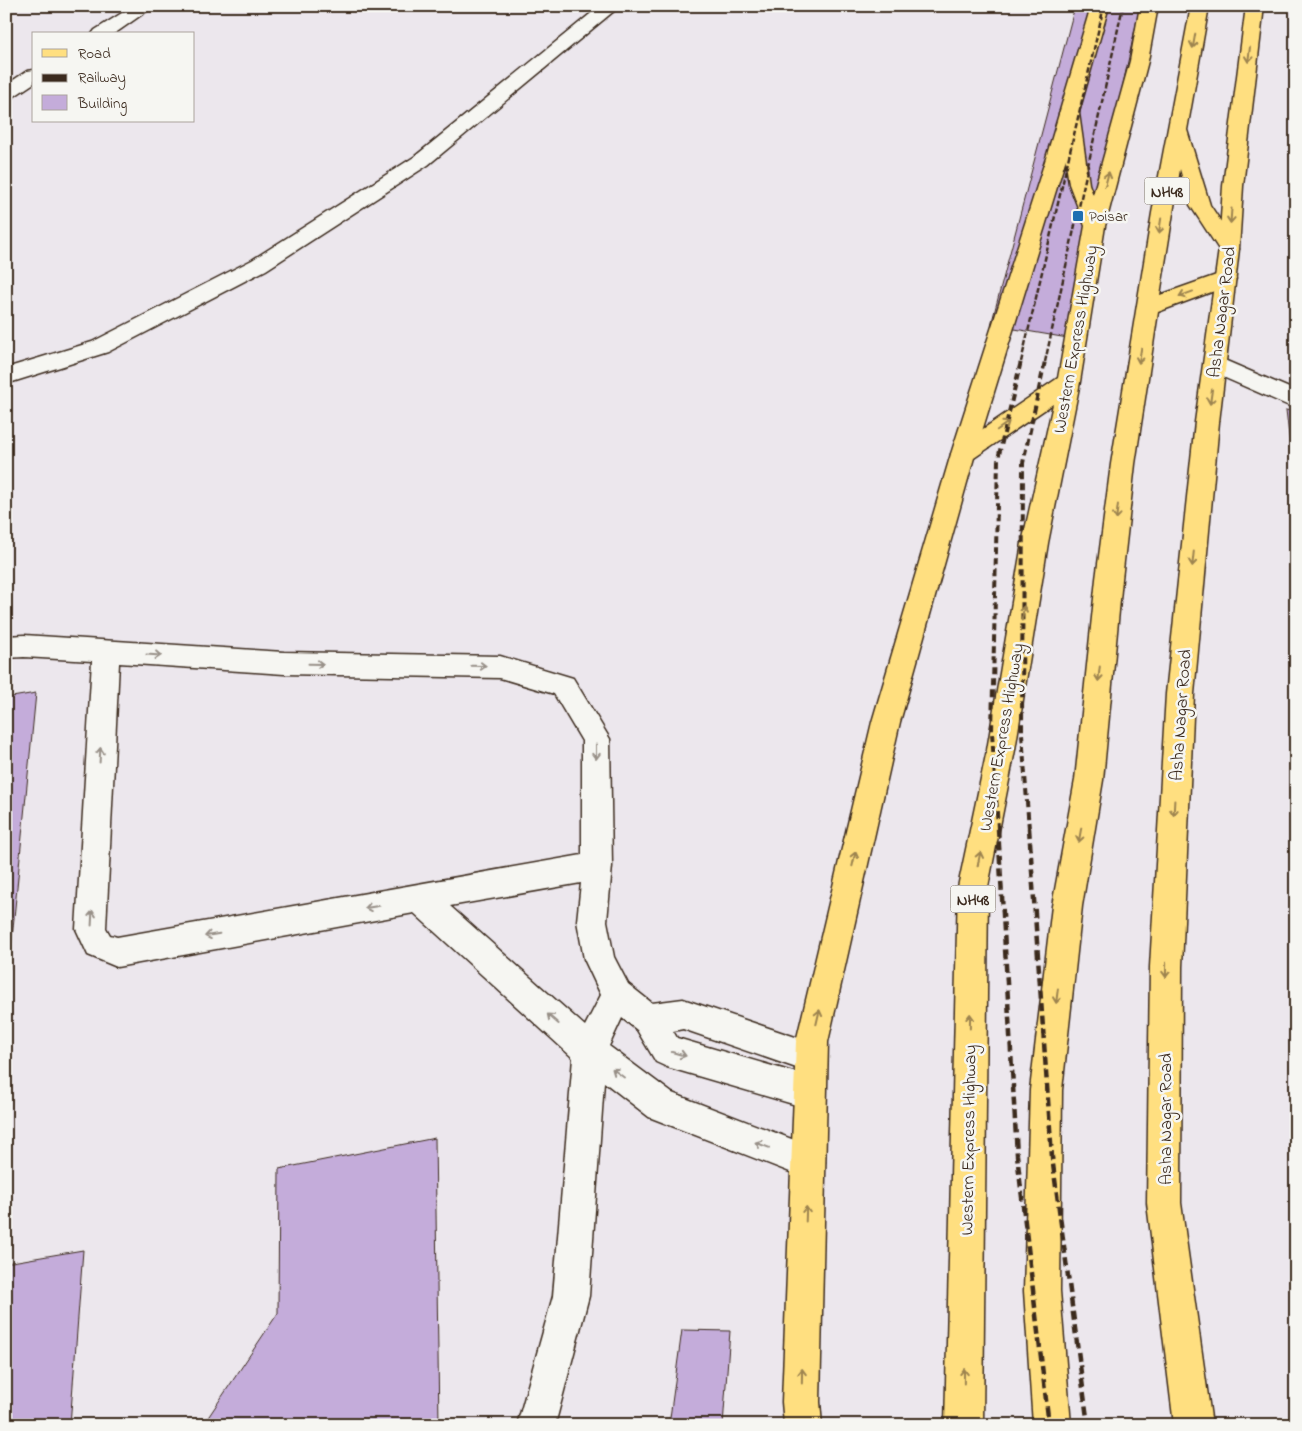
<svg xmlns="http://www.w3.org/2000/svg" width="1302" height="1431" font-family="'Indie Flower',sans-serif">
	<rect width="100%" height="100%" fill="#ece7ed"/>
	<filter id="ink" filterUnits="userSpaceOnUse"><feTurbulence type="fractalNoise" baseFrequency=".02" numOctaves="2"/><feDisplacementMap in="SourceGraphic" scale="10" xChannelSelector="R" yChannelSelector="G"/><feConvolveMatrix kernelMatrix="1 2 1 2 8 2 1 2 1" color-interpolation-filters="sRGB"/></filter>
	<g filter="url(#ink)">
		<path fill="#c4acda" stroke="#3b2a1e" d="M1075,6H1140L1068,338L991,325Z
			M1286,410L1296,412V453H1291Z
			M36,693L9,969L6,970V698Z
			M435,1138L439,1425H203L278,1313L279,1169Z
			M83,1250L70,1425H6V1263Z
			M682,1330L730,1331L723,1425H669Z"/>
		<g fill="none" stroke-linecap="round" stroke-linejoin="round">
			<g stroke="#3b2a1e" stroke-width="3">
				<path id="minor" d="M133,6H154L114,34H92L95,30Z
					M600,6H620L428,165L266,270L108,352L6,384V368L92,342L252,260L414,157Z
					M34,70V83L13,97L6,99V85L27,71Z
					M1215,356L1296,391V409L1207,370L1204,364L1207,358Z
					M24,635L284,652L500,656L573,678L610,739L612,866L607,921L614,957L628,984L652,1003L683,999L822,1046L827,1057L822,1068L811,1073L683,1029L673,1031L677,1038L810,1077L822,1081L826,1093L822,1105L810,1109L667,1067L656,1062L637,1030L622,1018L609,1046L672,1093L820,1150L825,1162L820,1174L808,1179L649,1117L604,1082L589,1296L555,1425H517L553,1296L573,1058L414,913L117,967L88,955L76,929L92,661L24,657L6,658V636ZM119,663L284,674L500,678L554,694L582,741V855L117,937L110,935L106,928ZM581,883L577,921L584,959L601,995L585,1026L450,906Z"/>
			</g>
			<g stroke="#3b2a1e" stroke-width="3">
				<path id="major" d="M1091,6H1109L1066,158L975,454L900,722L828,1042L820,1402L822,1425H784L782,1402L796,1042L872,722L951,454L1046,158Z
					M1246,6H1264L1243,186L1239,249L1219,422L1194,694L1182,967L1181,1203L1212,1425H1174L1147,1203L1150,967L1166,694L1195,422L1219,249L1223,186Z"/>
			</g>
			<g stroke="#3b2a1e" stroke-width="3">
				<path id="highway" d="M1140,6H1158L1148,61L1105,226L1080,382L1048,543L1015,750L988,887L983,1425H945L958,887L987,750L1022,543L1053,404L971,460L963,463L955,460L951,454L955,448L1058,378L1085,226L1069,184L1059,113L1062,109L1069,107L1076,109L1079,113L1089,184L1093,195L1130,61Z
					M1191,6H1209L1187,130L1210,205L1239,249L1236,254L1229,256L1222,254L1190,205L1180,169L1160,295L1225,272L1233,274L1236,279L1233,284L1158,312L1135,464L1122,579L1103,780L1082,906L1062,1090L1060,1291L1071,1425H1033L1024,1291L1030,1090L1052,906L1075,780L1096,579L1111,464L1152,213Z"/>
			</g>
			<use href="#minor" fill="#f6f6f2" fill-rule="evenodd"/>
			<use href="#major" fill="#ffdf80" fill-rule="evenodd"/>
			<use href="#highway" fill="#ffdf80" fill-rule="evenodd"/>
			<path stroke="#3b2a1e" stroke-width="2.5" stroke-dasharray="5.5 2.5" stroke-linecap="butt" d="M1021,362L1104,6
				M1045,362L1123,6"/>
			<path stroke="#3b2a1e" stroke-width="4" stroke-dasharray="7 4" stroke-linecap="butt" d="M998,829L992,732L998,459L1021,361
				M1029,829L1022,734L1023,463L1045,361"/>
			<path stroke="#3b2a1e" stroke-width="4.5" stroke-dasharray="9 4.5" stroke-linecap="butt" d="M998,828L1017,1155L1049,1425
				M1029,828L1052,1157L1088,1425"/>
		</g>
		<defs><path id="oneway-shaft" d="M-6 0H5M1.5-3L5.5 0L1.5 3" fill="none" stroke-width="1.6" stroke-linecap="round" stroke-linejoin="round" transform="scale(1.25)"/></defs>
		<g stroke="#9d844f">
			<use href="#oneway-shaft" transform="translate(1194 41) rotate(100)"/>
			<use href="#oneway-shaft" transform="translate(1249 55) rotate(97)"/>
			<use href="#oneway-shaft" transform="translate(1107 179) rotate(-75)"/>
			<use href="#oneway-shaft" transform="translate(1231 216) rotate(94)"/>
			<use href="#oneway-shaft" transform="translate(1160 226) rotate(99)"/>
			<use href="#oneway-shaft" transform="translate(1186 294) rotate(160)"/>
			<use href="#oneway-shaft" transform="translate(1140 356) rotate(99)"/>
			<use href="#oneway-shaft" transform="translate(1211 397) rotate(98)"/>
			<use href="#oneway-shaft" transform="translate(1003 426) rotate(-35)"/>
			<use href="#oneway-shaft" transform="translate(1117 512) rotate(97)"/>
			<use href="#oneway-shaft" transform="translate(1193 559) rotate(96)"/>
			<use href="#oneway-shaft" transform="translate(1023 613) rotate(-81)"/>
			<use href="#oneway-shaft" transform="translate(1099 674) rotate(96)"/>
			<use href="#oneway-shaft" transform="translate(1174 808) rotate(93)"/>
			<use href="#oneway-shaft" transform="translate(1080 835) rotate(100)"/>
			<use href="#oneway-shaft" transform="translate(854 859) rotate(-77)"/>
			<use href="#oneway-shaft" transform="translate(979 859) rotate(-79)"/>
			<use href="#oneway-shaft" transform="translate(1166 970) rotate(91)"/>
			<use href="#oneway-shaft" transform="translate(1057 996) rotate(97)"/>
			<use href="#oneway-shaft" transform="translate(818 1017) rotate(-77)"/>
			<use href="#oneway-shaft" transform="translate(970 1021) rotate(-89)"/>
			<use href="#oneway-shaft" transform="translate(806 1214) rotate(-88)"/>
			<use href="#oneway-shaft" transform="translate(802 1376) rotate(-89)"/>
			<use href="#oneway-shaft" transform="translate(964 1376) rotate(-89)"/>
		</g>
		<g stroke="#989088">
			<use href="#oneway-shaft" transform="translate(154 655) rotate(4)"/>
			<use href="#oneway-shaft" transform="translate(316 664) rotate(1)"/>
			<use href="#oneway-shaft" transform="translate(479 666) rotate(1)"/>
			<use href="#oneway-shaft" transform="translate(596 752) rotate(90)"/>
			<use href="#oneway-shaft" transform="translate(100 755) rotate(-87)"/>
			<use href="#oneway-shaft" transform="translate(372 907) rotate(170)"/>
			<use href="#oneway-shaft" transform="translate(92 918) rotate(-87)"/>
			<use href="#oneway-shaft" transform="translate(212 935) rotate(170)"/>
			<use href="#oneway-shaft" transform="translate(553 1019) rotate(-139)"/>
			<use href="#oneway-shaft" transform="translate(679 1054) rotate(16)"/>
			<use href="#oneway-shaft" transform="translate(618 1073) rotate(-143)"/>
			<use href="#oneway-shaft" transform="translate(762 1145) rotate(-159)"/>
		</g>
	</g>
	<rect fill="#1f6fb2" stroke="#f6f6f2" stroke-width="2" x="1072" y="210" width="12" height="12" rx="2.5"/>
	<g text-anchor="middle" stroke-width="5" stroke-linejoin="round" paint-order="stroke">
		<g font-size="15" fill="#3b2a1e" stroke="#f6f6f2" text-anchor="start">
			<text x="1089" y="221">Poisar</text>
		</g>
		<g fill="#f6f6f2" stroke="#73675e" stroke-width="1">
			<rect x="1144.5" y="177.5" width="45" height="27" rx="4"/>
			<rect x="950.5" y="885.5" width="45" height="27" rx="4"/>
		</g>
		<g font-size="16" font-weight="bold" fill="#3b2a1e">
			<text x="1167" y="197">NH48</text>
			<text x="973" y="905">NH48</text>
		</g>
		<g font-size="18" fill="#3b2a1e" stroke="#f6f6f2">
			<text transform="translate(1221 312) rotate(-83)" y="6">Asha Nagar Road</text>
			<text transform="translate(1075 339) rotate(-80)" y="6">Western Express Highway</text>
			<text transform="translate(1180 715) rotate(-86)" y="6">Asha Nagar Road</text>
			<text transform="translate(1001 737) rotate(-80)" y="6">Western Express Highway</text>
			<text transform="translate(1165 1119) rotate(-90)" y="6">Asha Nagar Road</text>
			<text transform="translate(968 1140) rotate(-89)" y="6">Western Express Highway</text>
		</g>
	</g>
	<rect width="1302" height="1431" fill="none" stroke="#f6f6f2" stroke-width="25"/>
	<rect x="12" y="12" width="1277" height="1406" fill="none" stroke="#3b2a1e" stroke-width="2" filter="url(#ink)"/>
	<rect x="32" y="32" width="162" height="90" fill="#f6f6f2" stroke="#aba49d"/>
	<rect x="42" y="49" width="25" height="8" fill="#ffdf80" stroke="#aba49d"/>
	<text x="78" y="58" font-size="15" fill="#3b2a1e">Road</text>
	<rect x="42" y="74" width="25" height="8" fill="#3b2a1e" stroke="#aba49d"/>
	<text x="78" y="82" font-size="15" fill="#3b2a1e">Railway</text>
	<rect x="42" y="95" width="25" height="15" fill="#c4acda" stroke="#aba49d"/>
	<text x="78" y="108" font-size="15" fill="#3b2a1e">Building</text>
</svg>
